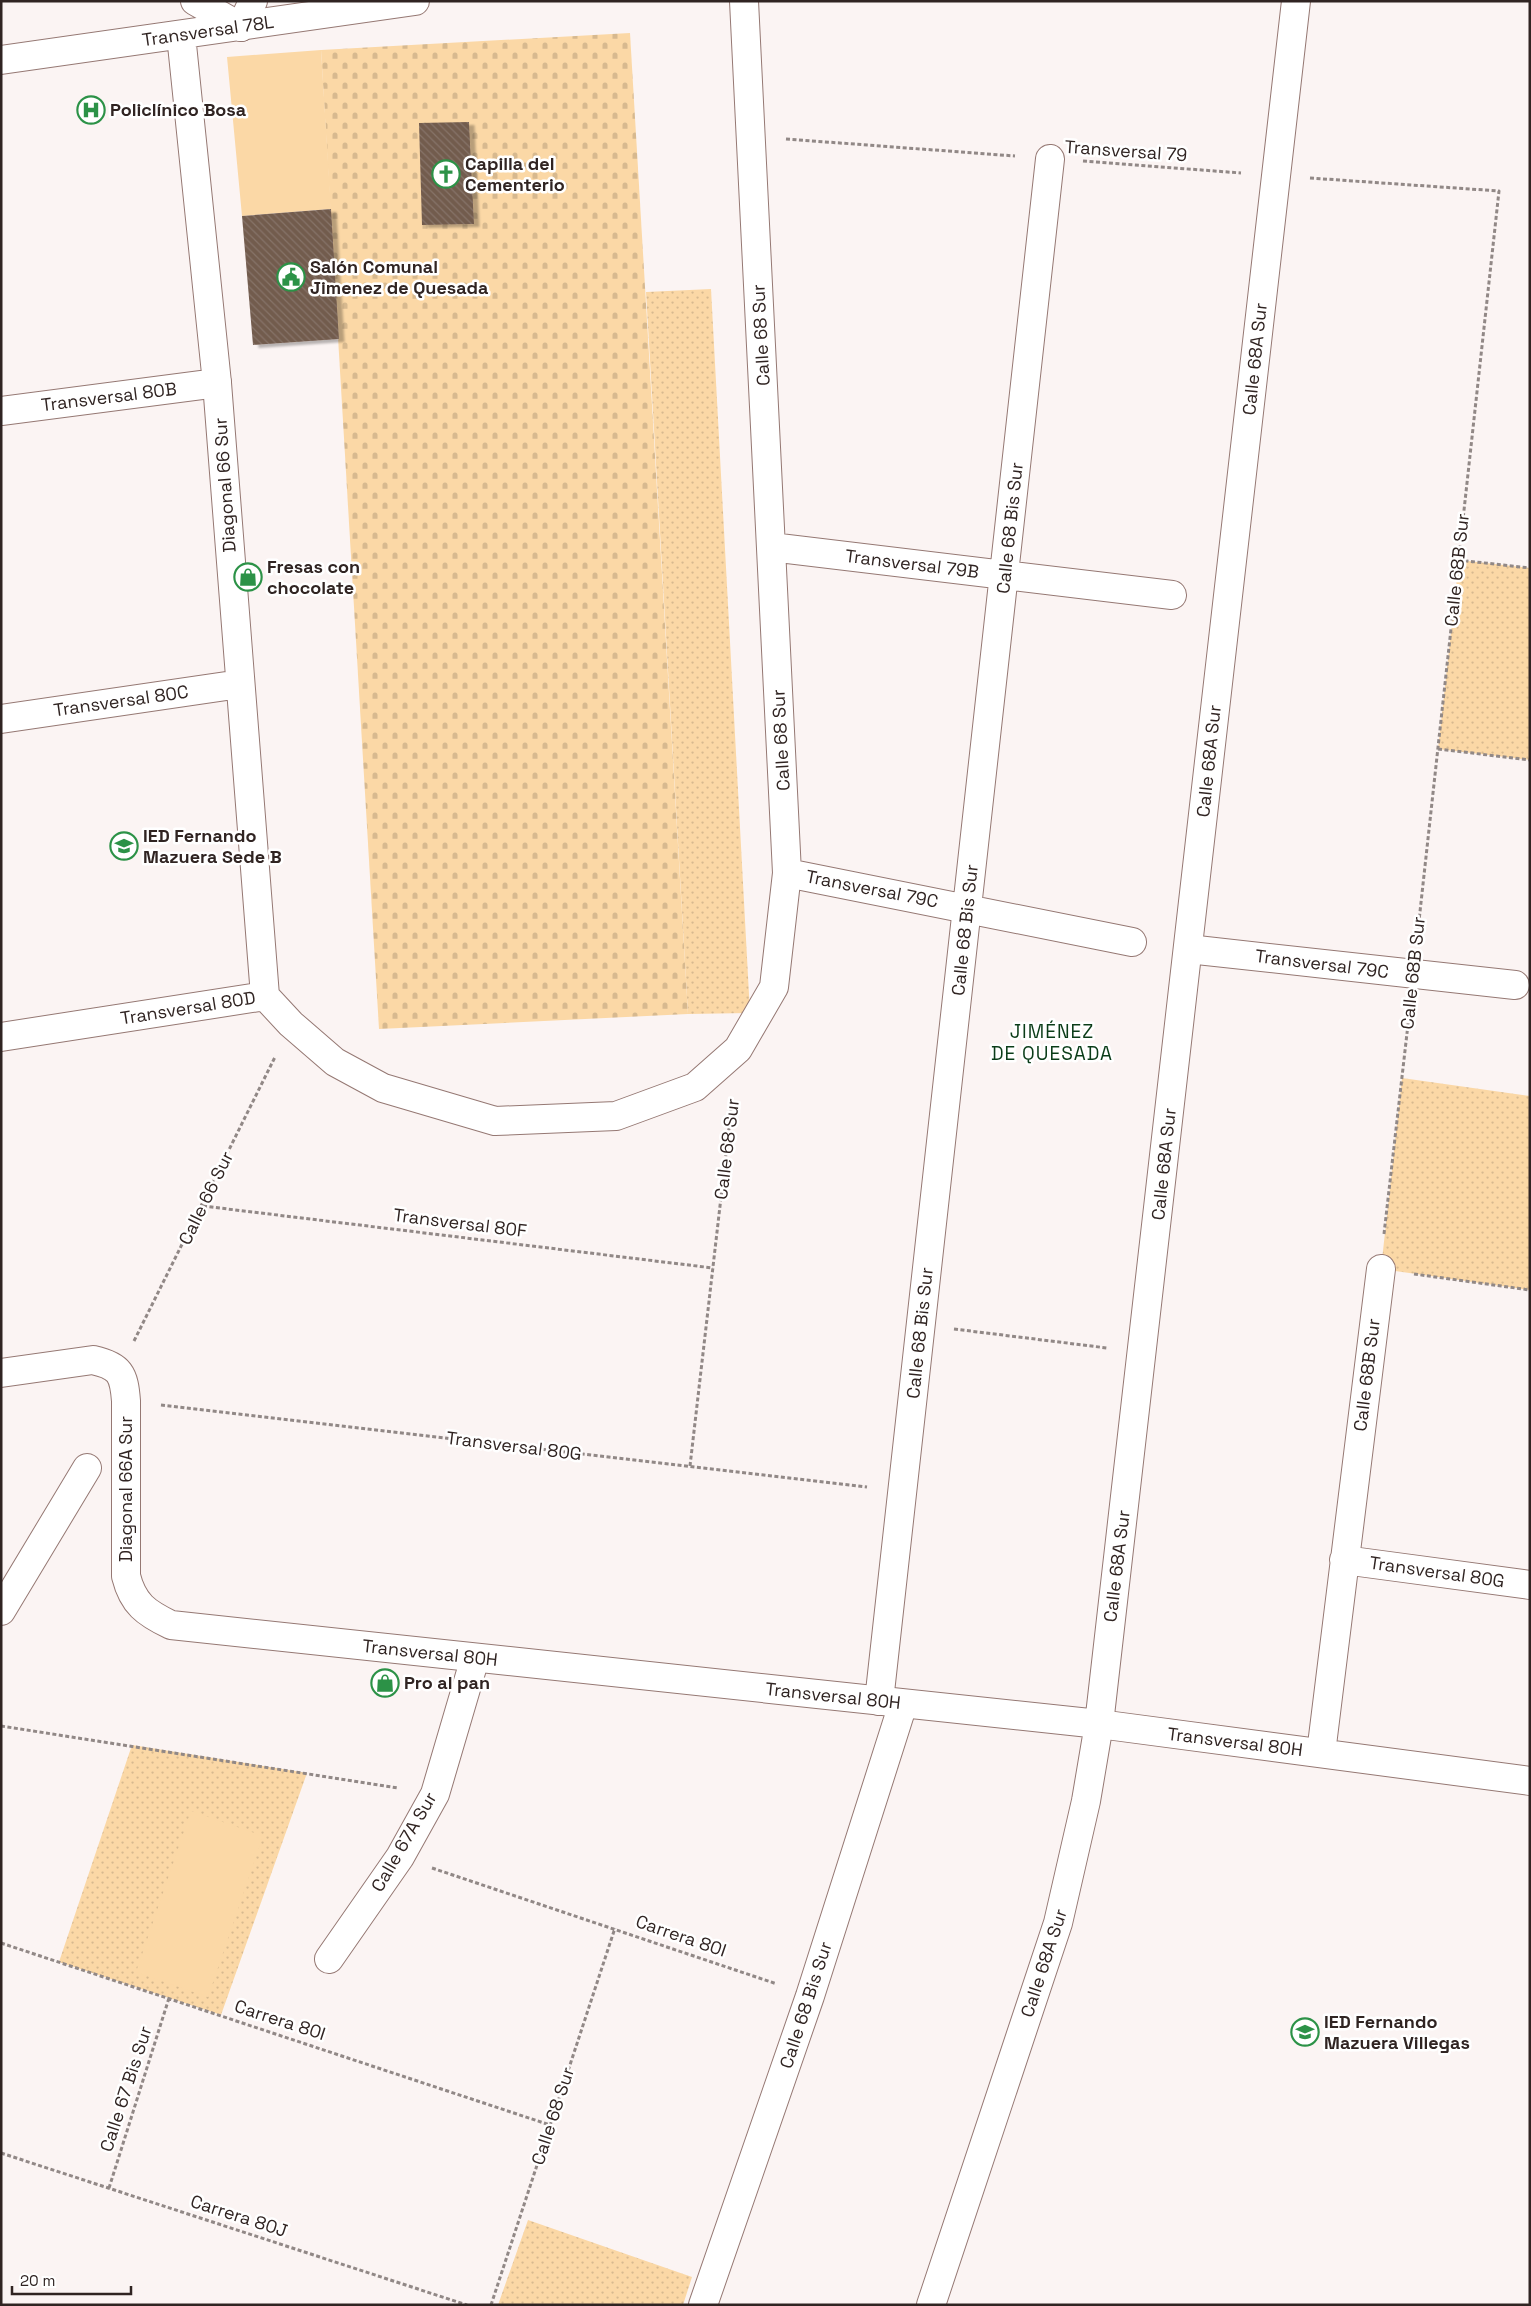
<svg xmlns="http://www.w3.org/2000/svg" width="1531" height="2306" font-family="'Space Grotesk',sans-serif">
	<defs>
		<pattern id="grass-dots" width="8" height="8" patternUnits="userSpaceOnUse" patternTransform="scale(1.25)"><rect width="8" height="8" fill="#fbd8a6"/><path d="M2 2h.1M6 6h.1" fill="none" stroke="#d7b98f" stroke-width="1.8" stroke-linecap="round"/></pattern>
		<pattern id="cemetery-stones" width="16" height="16" patternUnits="userSpaceOnUse" patternTransform="scale(1.25)"><rect width="16" height="16" fill="#fbd8a6"/><path d="M2 7V4a2 2 0 0 1 4 0v3zM10 15v-3a2 2 0 0 1 4 0v3z" fill="#d7b98f"/></pattern>
		<pattern id="building-back-hatch" width="6" height="6" patternUnits="userSpaceOnUse" patternTransform="scale(1.25)"><rect width="6" height="6" fill="#725b4d"/><path d="M-1 5l2 2M0 0l6 6M5-1l2 2" fill="none" stroke="#867469"/></pattern>
		<filter id="shadow"><feDropShadow dx="5.5" dy="3" stdDeviation="1" flood-color="#0004"/></filter>
	</defs>
	<rect width="100%" height="100%" fill="#fbf4f3"/>
	<path fill="url(#grass-dots)" d="M711,289L750,1013L688,1014L646,292Z
		M1459,560L1530,568V760L1438,749Z
		M1402,1078L1530,1096V1290L1381,1269Z
		M132,1745L307,1773L221,2015L59,1962Z
		M528,2220L692,2277L683,2305H498Z"/>
	<path fill="url(#cemetery-stones)" d="M630,33L688,1014L379,1029L321,50Z"/>
	<path fill="#fbd8a6" d="M321,50L331,209L242,216L227,57Z
		M191,1811L263,1836L208,1997L136,1972Z"/>
	<path fill="url(#building-back-hatch)" filter="url(#shadow)" d="M469,122L474,224L422,225L419,123Z
		M331,209L339,339L253,345L242,216Z"/>
	<g fill="none" stroke-linecap="round" stroke-linejoin="round">
		<g stroke="#957873" stroke-width="30">
			<path id="minor" d="M241,27L253,1
				M217,383L265,996
				M771,547L1172,595
				M1,719L240,684
				M787,873L1132,942
				M1188,949L1515,985
				M1,1037L265,996L291,1024L335,1062L383,1088L495,1121L616,1116L695,1087L738,1049L774,987L787,873L744,1
				M1344,1560L1530,1585
				M1,1611L87,1468
				M879,1701L1050,159
				M1099,1724L1530,1781
				M1321,1753L1381,1269
				M329,1959L400,1857L435,1794L475,1658
				M703,2305L810,1996L903,1704"/>
		</g>
		<g stroke="#957873" stroke-width="30">
			<path id="tertiary" d="M195,1L241,27
				M1,60L415,1
				M1,411L217,383L181,35
				M1,1373L93,1360C120,1366 124,1374 126,1401V1576C133,1604 146,1613 171,1625L1099,1724
				M931,2305L1058,1923L1086,1801L1099,1724L1296,1"/>
		</g>
		<path stroke="#918886" stroke-width="3" stroke-dasharray="4 2.5" stroke-linecap="butt" d="M786,139L1015,156
			M1083,161L1241,173
			M1310,178L1499,191L1417,939
			M1458,560L1530,568
			M1438,749L1530,760
			M203,1206L713,1268
			M1384,1234L1410,1007
			M1414,1274L1530,1290
			M954,1329L1107,1348
			M134,1341L275,1057
			M161,1405L867,1487
			M690,1466L732,1102
			M1,1726L398,1788
			M432,1868L777,1984
			M1,1943L550,2125
			M1,2153L467,2305
			M109,2188L169,1998
			M491,2305L615,1928"/>
		<use href="#minor" stroke="#fff" stroke-width="28"/>
		<use href="#tertiary" stroke="#fff" stroke-width="28"/>
	</g>
	<defs>
		<g id="hospital-ring" transform="scale(1.4375)"><circle r="9.5" fill="#fff" stroke="#2c9247" stroke-width="1.5"/><path d="M-5-5h3v3.5h4V-5h3V5h-3V1.5h-4V5h-3Z" fill="#2c9247"/></g>
		<g id="church-ring" transform="scale(1.4375)"><circle r="9.5" fill="#fff" stroke="#2c9247" stroke-width="1.5"/><path d="M-1.2-6h2.4v3.5h3.3v2.4h-3.3V6h-2.4V-.1h-3.3v-2.4h3.3Z" fill="#2c9247"/></g>
		<g id="civic-ring" transform="scale(1.4375)"><circle r="9.5" fill="#fff" stroke="#2c9247" stroke-width="1.5"/><path d="M-.6-6.5H3V-4.5H.6V-3L4-1V1h2V6H-6V1h2V-1L-.6-3ZM-1.2 2.5V6h2.4V2.5Z" fill="#2c9247"/></g>
		<g id="shop-ring" transform="scale(1.4375)"><circle r="9.5" fill="#fff" stroke="#2c9247" stroke-width="1.5"/><path d="M-5-2.5h2.3a2.7 3.5 0 0 1 5.4 0H5L5.5 6h-11ZM-1.5-2.5h3a1.5 2.3 0 0 0-3 0Z" fill="#2c9247"/></g>
		<g id="school-ring" transform="scale(1.4375)"><circle r="9.5" fill="#fff" stroke="#2c9247" stroke-width="1.5"/><path d="M0-5L7-2L0 1L-7-2ZM-4 1L0 2.5L4 1V4Q0 6-4 4Z" fill="#2c9247"/></g>
	</defs>
	<g fill-rule="evenodd">
		<use href="#hospital-ring" x="91" y="110"/>
		<use href="#church-ring" x="446" y="174"/>
		<use href="#civic-ring" x="291" y="277"/>
		<use href="#shop-ring" x="248" y="577"/>
		<use href="#school-ring" x="124" y="846"/>
		<use href="#shop-ring" x="385" y="1683"/>
		<use href="#school-ring" x="1305" y="2032"/>
	</g>
	<g text-anchor="middle" stroke-width="5" stroke-linejoin="round" paint-order="stroke">
		<g font-size="18" fill="#302422" stroke="#fff">
			<text transform="translate(208 31) rotate(-8)" y="6">Transversal 78L</text>
			<text transform="translate(1126 151) rotate(4)" y="6">Transversal 79</text>
			<text transform="translate(761 335) rotate(-93)" y="6">Calle 68 Sur</text>
			<text transform="translate(1255 359) rotate(-84)" y="6">Calle 68A Sur</text>
			<text transform="translate(109 397) rotate(-7)" y="6">Transversal 80B</text>
			<text transform="translate(225 485) rotate(-94)" y="6">Diagonal 66 Sur</text>
			<text transform="translate(1010 528) rotate(-84)" y="6">Calle 68 Bis Sur</text>
			<text transform="translate(912 564) rotate(7)" y="6">Transversal 79B</text>
			<text transform="translate(1457 570) rotate(-84)" y="6">Calle 68B Sur</text>
			<text transform="translate(121 701) rotate(-8)" y="6">Transversal 80C</text>
			<text transform="translate(781 740) rotate(-93)" y="6">Calle 68 Sur</text>
			<text transform="translate(1209 761) rotate(-84)" y="6">Calle 68A Sur</text>
			<text transform="translate(872 889) rotate(11)" y="6">Transversal 79C</text>
			<text transform="translate(965 930) rotate(-84)" y="6">Calle 68 Bis Sur</text>
			<text transform="translate(1322 964) rotate(7)" y="6">Transversal 79C</text>
			<text transform="translate(1413 973) rotate(-84)" y="6">Calle 68B Sur</text>
			<text transform="translate(188 1008) rotate(-9)" y="6">Transversal 80D</text>
			<text transform="translate(727 1149) rotate(-83)" y="6">Calle 68 Sur</text>
			<text transform="translate(1164 1164) rotate(-84)" y="6">Calle 68A Sur</text>
			<text transform="translate(206 1198) rotate(-64)" y="6">Calle 66 Sur</text>
			<text transform="translate(460 1223) rotate(7)" y="6">Transversal 80F</text>
			<text transform="translate(920 1333) rotate(-84)" y="6">Calle 68 Bis Sur</text>
			<text transform="translate(1367 1375) rotate(-83)" y="6">Calle 68B Sur</text>
			<text transform="translate(514 1446) rotate(7)" y="6">Transversal 80G</text>
			<text transform="translate(126 1489) rotate(-90)" y="6">Diagonal 66A Sur</text>
			<text transform="translate(1117 1566) rotate(-83)" y="6">Calle 68A Sur</text>
			<text transform="translate(1437 1572) rotate(8)" y="6">Transversal 80G</text>
			<text transform="translate(430 1653) rotate(6)" y="6">Transversal 80H</text>
			<text transform="translate(833 1696) rotate(6)" y="6">Transversal 80H</text>
			<text transform="translate(1235 1742) rotate(7)" y="6">Transversal 80H</text>
			<text transform="translate(404 1842) rotate(-60)" y="6">Calle 67A Sur</text>
			<text transform="translate(681 1936) rotate(19)" y="6">Carrera 80I</text>
			<text transform="translate(1044 1963) rotate(-72)" y="6">Calle 68A Sur</text>
			<text transform="translate(806 2005) rotate(-72)" y="6">Calle 68 Bis Sur</text>
			<text transform="translate(280 2020) rotate(18)" y="6">Carrera 80I</text>
			<text transform="translate(126 2089) rotate(-72)" y="6">Calle 67 Bis Sur</text>
			<text transform="translate(553 2116) rotate(-72)" y="6">Calle 68 Sur</text>
			<text transform="translate(239 2216) rotate(18)" y="6">Carrera 80J</text>
		</g>
		<g font-size="18" font-weight="bold" fill="#302422" stroke="#fff" text-anchor="start">
			<text x="110" y="116">Policlínico Bosa</text>
			<text x="465" y="170">Capilla del<tspan x="465" dy="21">Cementerio</tspan></text>
			<text x="310" y="273">Salón Comunal<tspan x="310" dy="21">Jimenez de Quesada</tspan></text>
			<text x="267" y="573">Fresas con<tspan x="267" dy="21">chocolate</tspan></text>
			<text x="143" y="842">IED Fernando<tspan x="143" dy="21">Mazuera Sede B</tspan></text>
			<text x="404" y="1689">Pro al pan</text>
			<text x="1324" y="2028">IED Fernando<tspan x="1324" dy="21">Mazuera Villegas</tspan></text>
		</g>
		<g font-size="19" letter-spacing="1" fill="#0a3c18" stroke="#fff">
			<text x="1052" y="1038">JIMÉNEZ<tspan x="1052" dy="22">DE QUESADA</tspan></text>
		</g>
	</g>
	<rect width="1531" height="2306" fill="none" stroke="#302422" stroke-width="5"/>
	<path d="M12 2286v8h119v-8" fill="none" stroke="#302422" stroke-width="2.5"/>
	<text x="20" y="2286" font-size="15" fill="#302422" stroke="#ffffff" stroke-width="4" paint-order="stroke">20 m</text>
</svg>
